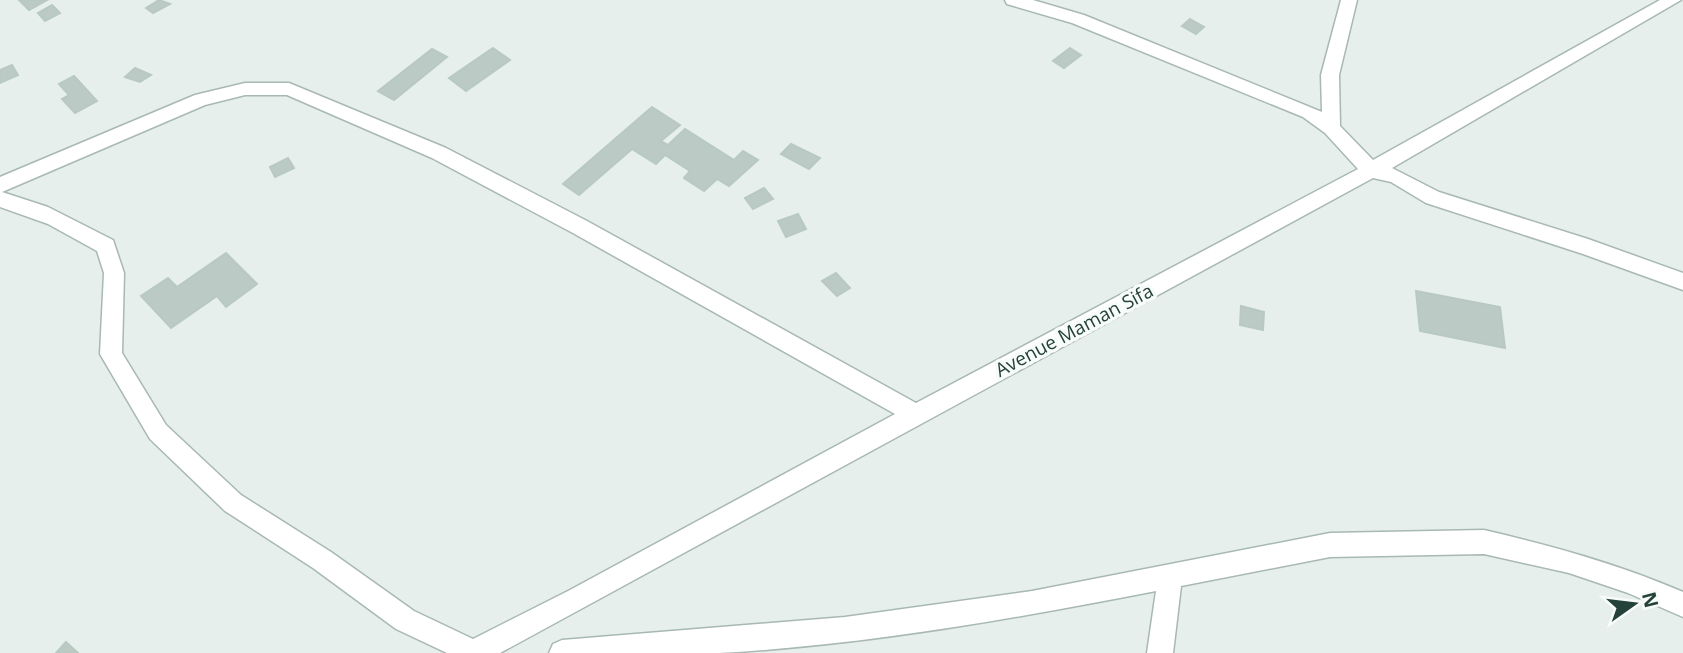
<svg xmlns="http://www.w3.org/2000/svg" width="1683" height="653" font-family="'Open Sans',sans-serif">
	<rect width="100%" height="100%" fill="#e6efeb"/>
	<path fill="#bbcac4" stroke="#b8c9c2" stroke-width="2" d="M19,0H47L29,10Z
		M159,0L170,4L153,13L146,8Z
		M52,5L60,13L45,21L38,13Z
		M1190,19L1204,27L1196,34L1182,26Z
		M493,48L510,60L466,91L449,78Z
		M1070,48L1081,55L1064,68L1053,61Z
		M432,49L447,57L394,100L378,91Z
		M12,65L18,75L0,83V70Z
		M135,68L151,75L140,82L125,77Z
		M74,76L97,101L75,113L62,99L69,95L59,84Z
		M652,107L680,125L661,141L668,145L685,129L734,160L743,151L758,160L729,186L717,179L704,191L684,178L690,171L665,155L656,164L632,149L579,195L563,184Z
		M791,144L820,158L809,169L781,154Z
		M288,158L294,168L275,177L270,167Z
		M764,188L773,199L753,209L745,198Z
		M798,214L806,229L786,237L778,221Z
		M226,253L257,284L226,307L217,296L171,328L141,296L168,278L177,287Z
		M836,273L850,288L837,296L822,281Z
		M1416,291L1500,307L1505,348L1420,331Z
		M1241,306L1264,312L1263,330L1240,325Z
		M66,642L78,653H56Z"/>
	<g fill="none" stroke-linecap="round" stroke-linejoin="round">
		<g stroke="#a8b8b2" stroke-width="3">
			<path id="minor" d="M1005,0H1033L1084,15L1322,112L1321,75L1341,0H1357L1339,75L1340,126L1373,160L1660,0H1681L1392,168L1439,192L1588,239L1683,273V290L1583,254L1426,203L1391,182L1373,178L500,653H447L396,629L313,568L225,511L150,439L100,354L104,273L97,251L48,224L0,207V177L195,95L245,83H289L446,148L587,221L916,403L1358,169L1325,133L1303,117L1072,23L1007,4ZM245,95H287L432,158L573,233L895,414L570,590L473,639L414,611L331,552L241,495L166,425L122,353L124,273L113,240L48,207L2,192L205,105Z
				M1484,530C1553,546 1618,564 1683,592V617L1628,593L1569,573L1484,554L1330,557L1181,586L1173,653H1147L1156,591C1012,619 866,645 719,653C663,653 606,653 549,653L553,644L562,640L845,617L1032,591L1330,533Z"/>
		</g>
		<use href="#minor" fill="#fff" fill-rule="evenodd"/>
	</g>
	<g text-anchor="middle" stroke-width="7" stroke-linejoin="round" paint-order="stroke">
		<g font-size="19" fill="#24423a" stroke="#f7fbf9">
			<text transform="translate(1074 330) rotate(-28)" y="7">Avenue Maman Sifa</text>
		</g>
	</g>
	<g transform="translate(1634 604) rotate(76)" stroke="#f7fbf9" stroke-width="5" paint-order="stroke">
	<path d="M0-5L12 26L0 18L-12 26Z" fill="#24423a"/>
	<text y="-10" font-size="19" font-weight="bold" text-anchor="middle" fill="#24423a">N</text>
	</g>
</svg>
